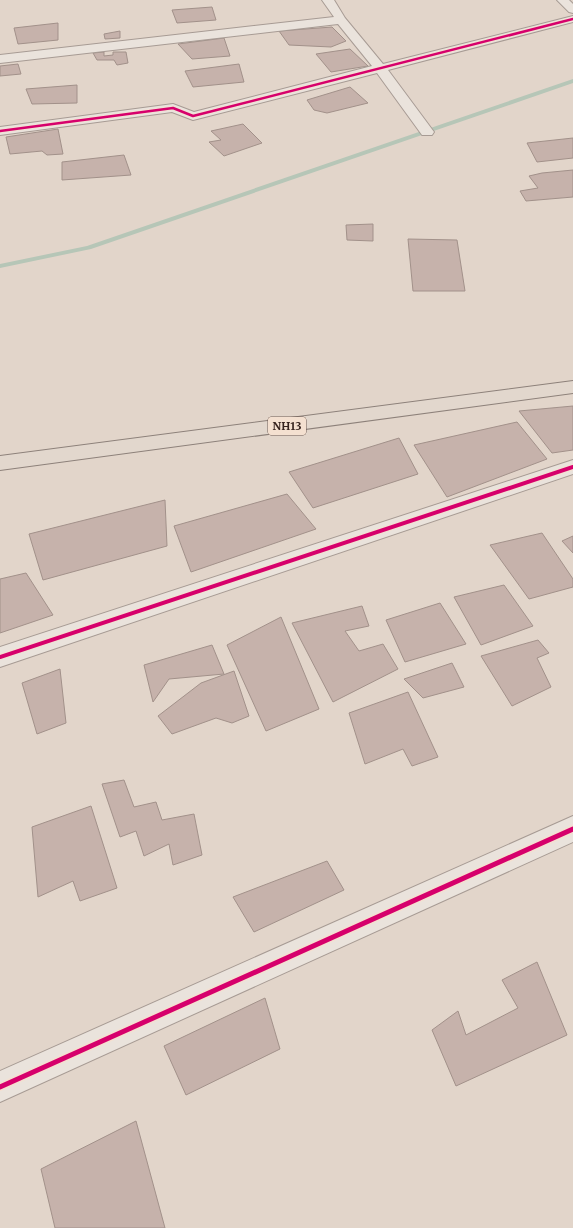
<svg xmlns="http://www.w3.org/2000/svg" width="573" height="1228" font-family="Merriweather,serif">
	<rect width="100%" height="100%" fill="#e2d5ca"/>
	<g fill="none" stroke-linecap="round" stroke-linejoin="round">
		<path fill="#b6c6b7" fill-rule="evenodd" d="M573,79V83L91,249L0,268V264L87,246Z"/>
	</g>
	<path fill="#c6b2ab" stroke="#a2918a" d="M212,7L216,20L177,23L172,10Z
		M58,23V40L18,44L14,28Z
		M332,27L346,41L331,47L289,45L279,31Z
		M120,31V38L105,39L104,34Z
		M224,38L230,56L192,59L178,44Z
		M350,49L368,66L331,72L316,54Z
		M104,52V56L113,55V52H126L128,63L117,65L114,60H97L93,53Z
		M18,64L21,74L0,76V66Z
		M239,64L244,82L193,87L185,71Z
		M77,85V103L32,104L26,89Z
		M350,87L368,103L327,113L314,110L307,100Z
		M243,124L262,143L224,156L209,142L221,140L211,131Z
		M58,129L63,154L47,155L42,151L10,154L6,137Z
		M573,138V158L537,162L527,143Z
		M124,155L131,175L62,180V162Z
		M573,170V197L526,201L520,191L538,188L529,176L542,173Z
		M373,224V241L347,240L346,225Z
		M408,239L457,240L465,291H413Z
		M573,406V450L552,453L519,411Z
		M517,422L547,459L447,497L414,445Z
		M399,438L418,474L313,508L289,472Z
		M287,494L316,529L191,572L174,526Z
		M165,500L167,546L43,580L29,534Z
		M542,533L573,579V587L529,599L490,545Z
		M573,536V553L562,541Z
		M26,573L53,615L0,633V579Z
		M504,585L533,626L481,645L454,597Z
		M440,603L466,644L405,662L386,620Z
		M362,606L369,626L345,631L359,651L383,644L398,669L333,702L292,623Z
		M281,617L319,709L266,731L227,645Z
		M538,640L549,653L537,658L551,687L512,706L481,656Z
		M212,645L224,674L169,679L153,702L144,665Z
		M452,663L464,687L423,698L404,679Z
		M60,669L66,723L37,734L22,683Z
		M234,671L249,716L232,723L216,718L172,734L158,716L201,683Z
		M408,692L438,757L412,766L403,749L365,764L349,713Z
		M124,780L134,807L156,802L162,820L194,814L202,855L173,865L169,844L144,856L136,831L120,837L102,784Z
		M91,806L117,888L80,901L73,881L38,897L32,827Z
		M327,861L344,890L254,932L233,897Z
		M537,962L567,1035L456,1086L432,1030L458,1011L466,1035L518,1008L502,980Z
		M265,998L280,1049L186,1095L164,1046Z
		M136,1121L165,1228H55L41,1169Z"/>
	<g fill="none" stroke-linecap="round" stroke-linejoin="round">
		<g stroke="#a79b94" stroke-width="2">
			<path id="minor" d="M322,0H334L345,18L383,64L573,16V22L388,70L434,132L432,135H422L377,73L193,120L172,112L0,135V127L173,104L194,112L372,66L338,24L0,63V55L334,17Z
				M557,0H569L573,4V13L569,12Z
				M573,460V474L0,667V647Z
				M573,816V842L0,1102V1071Z"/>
		</g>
		<g stroke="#8d817a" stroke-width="2">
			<path id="primary" d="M573,381V393L0,470V456Z"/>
		</g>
		<use href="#minor" fill="#eae3dc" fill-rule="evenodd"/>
		<use href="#primary" fill="#e2d7cd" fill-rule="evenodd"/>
		<g stroke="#f4e0d0" stroke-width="4">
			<path id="cycleway-far2" d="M0,131L173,108L193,116L573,19"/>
		</g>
		<g stroke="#f4e0d0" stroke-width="6">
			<path id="cycleway-far1" d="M0,657L573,467"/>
		</g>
		<g stroke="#f4e0d0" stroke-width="8">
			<path id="cycleway" d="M0,1087L573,829"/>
		</g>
		<use href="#cycleway-far2" stroke="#d6006c" stroke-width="2.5"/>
		<use href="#cycleway-far1" stroke="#d6006c" stroke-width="4"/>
		<use href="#cycleway" stroke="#d6006c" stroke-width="5"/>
	</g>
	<g text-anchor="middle" stroke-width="3" stroke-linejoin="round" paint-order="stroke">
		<rect fill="#f4e0d0" stroke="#6e5b53" stroke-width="1" x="268" y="417" width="38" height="18" rx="3"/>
		<g font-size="11" font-weight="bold" fill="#35221d">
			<text x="287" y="430">NH13</text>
		</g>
	</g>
</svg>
